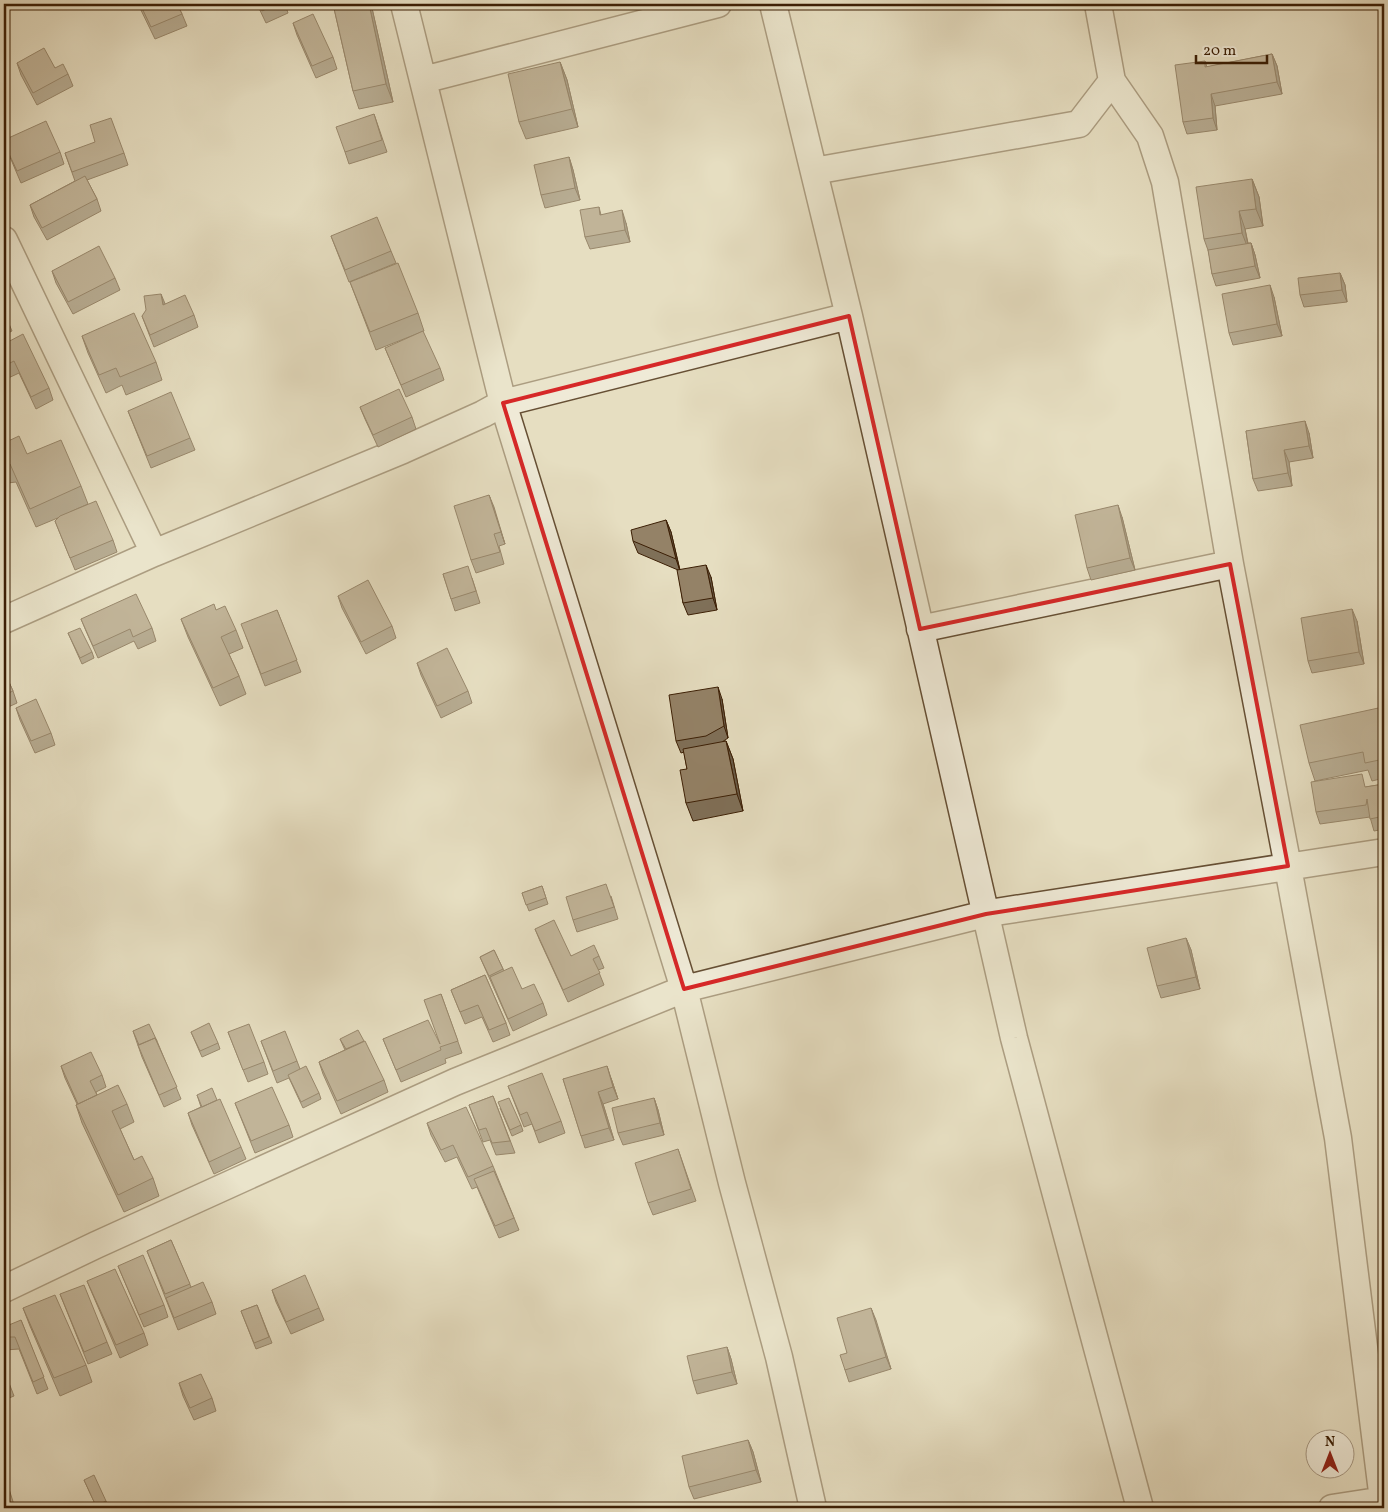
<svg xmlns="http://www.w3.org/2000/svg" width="1388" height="1512" font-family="Vollkorn,serif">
	<rect width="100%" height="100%" fill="#e6dec1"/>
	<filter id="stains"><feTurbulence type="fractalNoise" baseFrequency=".004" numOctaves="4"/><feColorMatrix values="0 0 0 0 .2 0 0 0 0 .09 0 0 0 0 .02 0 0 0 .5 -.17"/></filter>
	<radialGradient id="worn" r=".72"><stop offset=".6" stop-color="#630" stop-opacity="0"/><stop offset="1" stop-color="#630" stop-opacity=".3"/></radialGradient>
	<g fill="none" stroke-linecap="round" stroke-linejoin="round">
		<g stroke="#664f34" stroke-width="29">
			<path id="minor" d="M773,4L849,316L1014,1038L1140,1508
				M1098,4L1112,81L1150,136L1165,182L1230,564L1285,851L1338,1138L1383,1500
				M423,80L718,4
				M814,171L1079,124L1112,81
				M4,240L154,553
				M4,620L154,553L403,450L483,414L503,403L849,316
				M920,629L1230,564
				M4,1289L96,1245L455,1082L684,989L503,403L404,4
				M813,1508L779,1357L732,1183L684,989L989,913L1384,852
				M1332,1508L1384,1500"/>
		</g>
		<use href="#minor" stroke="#efead7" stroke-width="26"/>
	</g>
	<path fill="#7f7059" stroke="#3c1f05" d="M138,4H177L182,14L187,26L155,39Z
		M257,4H285L288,13L266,23Z
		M333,4H371L393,102L359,109L353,91Z
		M293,23L333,57L337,69L316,78L297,35Z
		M1272,54L1277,66L1282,94L1215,106L1217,130L1187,134L1183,122L1205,61L1207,67Z
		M560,62L567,80L578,127L526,139L519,122Z
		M17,63L55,68L68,74L73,86L37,105L21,75Z
		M374,114L387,152L349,164L345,152Z
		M4,143L60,152L64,164L21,183Z
		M65,153H124L128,165L87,180L97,199L101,211L47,240L34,217L30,205L75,181Z
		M569,157L573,170L580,200L545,208L541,195Z
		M1252,179L1259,197L1263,226L1245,229L1248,243H1251L1255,255L1260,278L1216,286L1212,274L1209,253L1204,239Z
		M599,207L601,215L626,223L630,242L590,249L585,237Z
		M331,236L391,251L396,263L349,282Z
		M52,271L115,278L120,290L73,314L56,283Z
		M1340,273L1345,285L1347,302L1304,307L1300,295Z
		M350,282L418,313L424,331L376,350Z
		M1274,297L1282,336L1233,345L1229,333Z
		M165,304L194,315L198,327L154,347L142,316Z
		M4,312L7,319L12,331L4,335Z
		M82,336L156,362L162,380L126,395L122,385L106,393L88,353Z
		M4,344L49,388L53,400L36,409L19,373L4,380Z
		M385,348L440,368L444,380L406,397Z
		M360,407L412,417L416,429L378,447L365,419Z
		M128,411L190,438L195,450L151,468Z
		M1246,431L1309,433L1313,458L1289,462L1292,486L1258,491L1253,479Z
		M4,443L81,486L88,504L70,512L113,540L117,552L75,570L55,521L60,517L36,527L16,482L8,483L4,473Z
		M489,495L505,544L499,546L504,564L476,573L471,560Z
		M1122,517L1135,570L1091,580L1087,568Z
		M666,520L671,532L680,570L711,577L717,610L688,615L683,603L678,570L638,553L633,541Z
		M443,574L472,578L480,603L455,611Z
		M338,596L392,626L396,638L366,654L342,608Z
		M216,610L236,630L243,648L229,654L239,676L246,694L220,706L188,637L181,619Z
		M277,610L301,672L265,686L246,636Z
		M81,619L152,628L156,641L138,649L134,641L98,658L86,631Z
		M1357,621L1364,664L1312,673L1308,661Z
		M68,633L92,652L94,658L82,664Z
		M417,663L468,691L472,703L441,718L421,675Z
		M4,671L13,691L17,703L4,709Z
		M722,699L728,738L722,742L726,741L733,759L743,811L693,821L686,803L687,769L684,752L681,753L676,741Z
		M16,708L51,733L55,745L35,753L20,720Z
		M1384,711V778L1372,781L1368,770L1315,781L1309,763Z
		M1384,784V829L1374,831L1370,817L1320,824L1316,812L1366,787Z
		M542,886L548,904L529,911L522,893Z
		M611,896L618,919L577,932L573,920Z
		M535,929L571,956H599L604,968L598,970L604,985L568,1002L540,941Z
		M1186,938L1191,950L1200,989L1161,998L1157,986Z
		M494,950L504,971L522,989L543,1003L547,1015L513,1031L480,957Z
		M485,975L506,1023L510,1035L493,1042L482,1017L465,1024L451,990Z
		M441,994L462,1053L445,1059L446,1063L401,1082L383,1039L440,1044Z
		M133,1031L157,1041L181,1099L164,1107L142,1057Z
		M191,1032L218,1043L220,1049L202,1057Z
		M228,1032L264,1062L268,1074L248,1082Z
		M340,1039L384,1080L388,1092L341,1114L323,1074L319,1062L345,1050Z
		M261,1041L297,1061L300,1069L319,1093L321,1099L303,1108L289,1078L277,1083Z
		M61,1066L102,1075L106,1087L96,1092L97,1095L127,1104L134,1122L120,1129L134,1160L153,1178L159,1196L124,1212L82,1123L76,1105L77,1104L65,1078Z
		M611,1078L618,1099L603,1104L614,1140L585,1148L563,1079Z
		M508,1086L561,1121L565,1133L539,1143L532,1124L524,1127Z
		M197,1095L241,1147L246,1159L214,1174L192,1125L188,1113L201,1107Z
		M493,1096L515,1153L496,1155L490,1140L483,1142L469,1105Z
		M654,1098L658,1110L664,1135L623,1145L618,1133Z
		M235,1103L289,1125L293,1137L255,1153Z
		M500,1108L521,1125L523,1131L512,1136Z
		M427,1123L493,1166L519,1230L499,1238L477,1187L472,1189L457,1157L445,1162L431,1135Z
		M678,1149L696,1201L653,1215L648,1203Z
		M171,1240L191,1287L212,1302L216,1314L178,1330L147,1251Z
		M118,1266L164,1305L168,1317L144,1327Z
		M87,1281L144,1333L148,1345L120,1358L92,1293Z
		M272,1290L319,1308L324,1320L291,1334L276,1302Z
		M60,1294L107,1342L112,1354L88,1364Z
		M257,1305L272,1343L256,1349L241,1311Z
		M23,1308L86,1365L92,1382L60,1396L30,1326Z
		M871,1308L891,1369L849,1382L845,1370L847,1353Z
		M21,1320L48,1389L37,1394L19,1349L5,1350L4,1347V1337Z
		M727,1347L731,1359L737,1384L697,1394L693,1381Z
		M4,1370L14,1396L4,1400Z
		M179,1383L212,1398L216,1411L194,1420L183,1396Z
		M748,1440L753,1452L761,1482L694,1499L689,1487Z
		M84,1480L106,1501L109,1507L106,1508H97Z"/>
	<path fill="#685b48" stroke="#3c1f05" d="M369,4H371L372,8L393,102L386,84Z
		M1272,54L1277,66L1282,94L1277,82Z
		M560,62L567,80L578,127L572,109Z
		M1211,94L1215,106L1217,130L1213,118Z
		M569,157L573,170L580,200L575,188Z
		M1252,179L1259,197L1263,226L1256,209Z
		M622,210L626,223L630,242L625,230Z
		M1239,211L1245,229L1249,251L1242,233Z
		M1251,243L1255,255L1260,278L1255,266Z
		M1340,273L1345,285L1347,302L1342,290Z
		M1270,285L1274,297L1282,336L1277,324Z
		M161,294L166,306L163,305Z
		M1305,421L1309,433L1313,458L1309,446Z
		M1284,450L1289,462L1292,486L1288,473Z
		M489,495L494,507L505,544L501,532Z
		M1118,505L1122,517L1135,570L1130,558Z
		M666,520L671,532L680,571L676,559Z
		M706,565L711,577L717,610L713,598Z
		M1352,609L1357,621L1364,664L1359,652Z
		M718,687L722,699L728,738L724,726Z
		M726,741L733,759L743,811L737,794Z
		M1186,938L1191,950L1200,989L1196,977Z
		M607,1066L618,1099L613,1087Z
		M598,1092L603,1104L614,1140L609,1128Z
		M654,1098L658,1110L664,1135L660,1123Z
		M871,1308L876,1320L891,1369L886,1357Z
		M727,1347L731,1359L737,1384L732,1372Z
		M748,1440L753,1452L761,1482L756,1470Z"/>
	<path fill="#948267" stroke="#3c1f05" d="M140,4H177L182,14L151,27Z
		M259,4H277L262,11Z
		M333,4H369L386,84L353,91Z
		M313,14L333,57L312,66L293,23Z
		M44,48L55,68L63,64L68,74L33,93L17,63Z
		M1272,54L1277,82L1211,94L1213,118L1183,122L1175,65L1205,61V67Z
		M560,62L572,109L519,122L508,74Z
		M374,114L382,140L345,152L336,127Z
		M111,118L124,153L72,172L65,153L95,142L90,125Z
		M46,121L60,152L17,171L4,143V140Z
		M569,157L575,188L541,195L534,165Z
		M85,176L97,199L42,228L30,205Z
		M1252,179L1256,209L1239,211L1242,233L1204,239L1196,187Z
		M599,207L600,215L622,210L625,230L585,237L580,210Z
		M377,217L391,251L345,270L331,236Z
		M1251,243L1255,266L1212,274L1208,250Z
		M99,246L115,278L68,302L52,271Z
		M398,263L418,313L370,332L350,282Z
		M1340,273L1342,290L1300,295L1298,278Z
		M1270,285L1277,324L1229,333L1222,294Z
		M161,294L163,305L185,295L194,315L150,335L142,316L146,310L144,296Z
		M4,312L7,319L4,321Z
		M134,313L156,362L120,377L116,368L99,375L82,336Z
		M423,331L440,368L401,385L385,348Z
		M23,334L49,388L31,397L14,361L4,366V344Z
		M399,389L412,417L373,435L360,407Z
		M171,392L190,438L147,456L128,411Z
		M1305,421L1309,446L1284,450L1288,473L1253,479L1246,431Z
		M19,436L27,454L61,440L81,486L30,509L10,464L4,465V443Z
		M489,495L501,532L494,534L500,552L471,560L454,506Z
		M96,501L113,540L70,558L55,521L60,516Z
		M1118,505L1130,558L1087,568L1075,515Z
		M666,520L676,559L633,541L631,530Z
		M706,565L713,598L683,603L677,570Z
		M468,566L476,591L451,599L443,574Z
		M368,580L392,626L361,642L338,596Z
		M136,594L152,628L133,637L130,629L93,646L81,619Z
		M214,604L216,610L225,606L236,630L221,637L239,676L213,688L181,619Z
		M1352,609L1359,652L1308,661L1301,618Z
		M277,610L297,660L261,674L241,624Z
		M80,628L92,652L80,658L68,633Z
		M447,648L468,691L437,706L417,663Z
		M4,671L13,691L4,695Z
		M718,687L724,726L706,736L676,741L669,695Z
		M36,699L51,733L31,741L16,708Z
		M1383,707L1384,714V759L1365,763L1363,752L1309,763L1300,725Z
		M726,741L737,794L686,803L680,770L687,769L683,749Z
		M1362,774L1365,787L1384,784V816L1370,819L1367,799L1366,805L1316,812L1311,782Z
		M606,884L614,907L573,920L566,897Z
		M542,886L546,898L526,905L522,893Z
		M554,920L571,956L594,945L599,956L593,959L600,973L563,990L535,929Z
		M1186,938L1196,977L1157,986L1147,948Z
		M494,950L503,969L489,976L480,957Z
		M512,967L522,989L534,984L543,1003L508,1019L490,977Z
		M485,975L506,1023L489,1030L478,1005L460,1012L451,990Z
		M441,994L458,1041L440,1047L441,1050L396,1070L383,1039L428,1020L440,1044L424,1000Z
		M209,1023L218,1043L200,1051L191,1032Z
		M149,1024L157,1041L155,1038L139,1045L133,1031Z
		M249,1024L264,1062L243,1070L228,1032Z
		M358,1030L364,1041L346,1049L340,1039Z
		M285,1031L297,1061L273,1071L261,1041Z
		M155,1038L177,1087L159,1095L138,1045Z
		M365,1041L384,1080L337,1101L319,1062Z
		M91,1052L102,1075L90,1081L97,1095L78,1104L61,1066Z
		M306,1066L319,1093L301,1102L288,1075Z
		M607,1066L613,1087L598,1092L609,1128L581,1136L563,1079Z
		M542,1073L561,1121L535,1131L527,1112L520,1115L508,1086Z
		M118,1085L127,1104L112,1111L134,1160L142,1156L153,1178L118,1195L76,1105Z
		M272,1087L289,1125L251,1141L235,1103Z
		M212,1088L217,1100L202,1107L197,1095Z
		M493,1096L510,1141L492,1143L486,1128L479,1130L469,1105Z
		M509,1098L521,1125L510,1130L498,1102Z
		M654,1098L660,1123L618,1133L612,1108Z
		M220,1099L241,1147L209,1162L188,1113Z
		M466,1107L493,1166L468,1177L453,1145L441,1150L427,1123Z
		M678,1149L691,1189L648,1203L635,1163Z
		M494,1171L514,1218L495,1226L474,1179Z
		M171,1240L190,1284L165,1294L147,1251Z
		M143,1255L164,1305L139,1315L118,1266Z
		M115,1269L144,1333L116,1345L87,1281Z
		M305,1275L319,1308L286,1322L272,1290Z
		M203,1282L212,1302L174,1318L166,1298Z
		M84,1285L107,1342L84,1352L60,1294Z
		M55,1295L86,1365L54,1378L23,1308Z
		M257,1305L269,1337L254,1343L241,1311Z
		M871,1308L886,1357L845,1370L840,1355L847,1353L837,1318Z
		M21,1320L44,1377L33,1382L15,1337H4V1327Z
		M727,1347L732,1372L693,1381L687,1356Z
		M4,1370L9,1384L4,1386Z
		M201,1374L212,1398L190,1408L179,1383Z
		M748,1440L756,1470L689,1487L682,1456Z
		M94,1475L106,1501L96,1506L84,1480Z
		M9,1489L15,1508H4V1491Z"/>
	<path d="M0 0H1388V1512H0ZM849,316L920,629L1230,564L1288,866L986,914L684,989L503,403Z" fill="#e6dec1" fill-opacity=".55" fill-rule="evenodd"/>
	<path fill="none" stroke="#d62828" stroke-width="4" stroke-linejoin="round" d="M849,316L920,629L1230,564L1288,866L986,914L684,989L503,403Z"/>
	<rect width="1388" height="1512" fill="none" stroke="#e6dec1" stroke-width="20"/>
	<rect x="5" y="5" width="1378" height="1502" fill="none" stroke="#3c1f05" stroke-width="2.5"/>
	<rect x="10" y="10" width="1368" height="1492" fill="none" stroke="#3c1f05"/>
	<g transform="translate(1330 1454)"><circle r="24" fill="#efead7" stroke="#a79983"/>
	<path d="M0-4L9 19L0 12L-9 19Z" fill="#8f2418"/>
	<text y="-8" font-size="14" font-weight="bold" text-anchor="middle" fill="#3c1f05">N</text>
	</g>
	<path d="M1196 55v8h71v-8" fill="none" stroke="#3c1f05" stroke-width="2.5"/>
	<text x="1203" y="55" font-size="15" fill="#3c1f05" stroke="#efead7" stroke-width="4" paint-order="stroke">20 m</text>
	<rect width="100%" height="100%" filter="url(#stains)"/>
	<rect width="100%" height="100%" fill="url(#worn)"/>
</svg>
